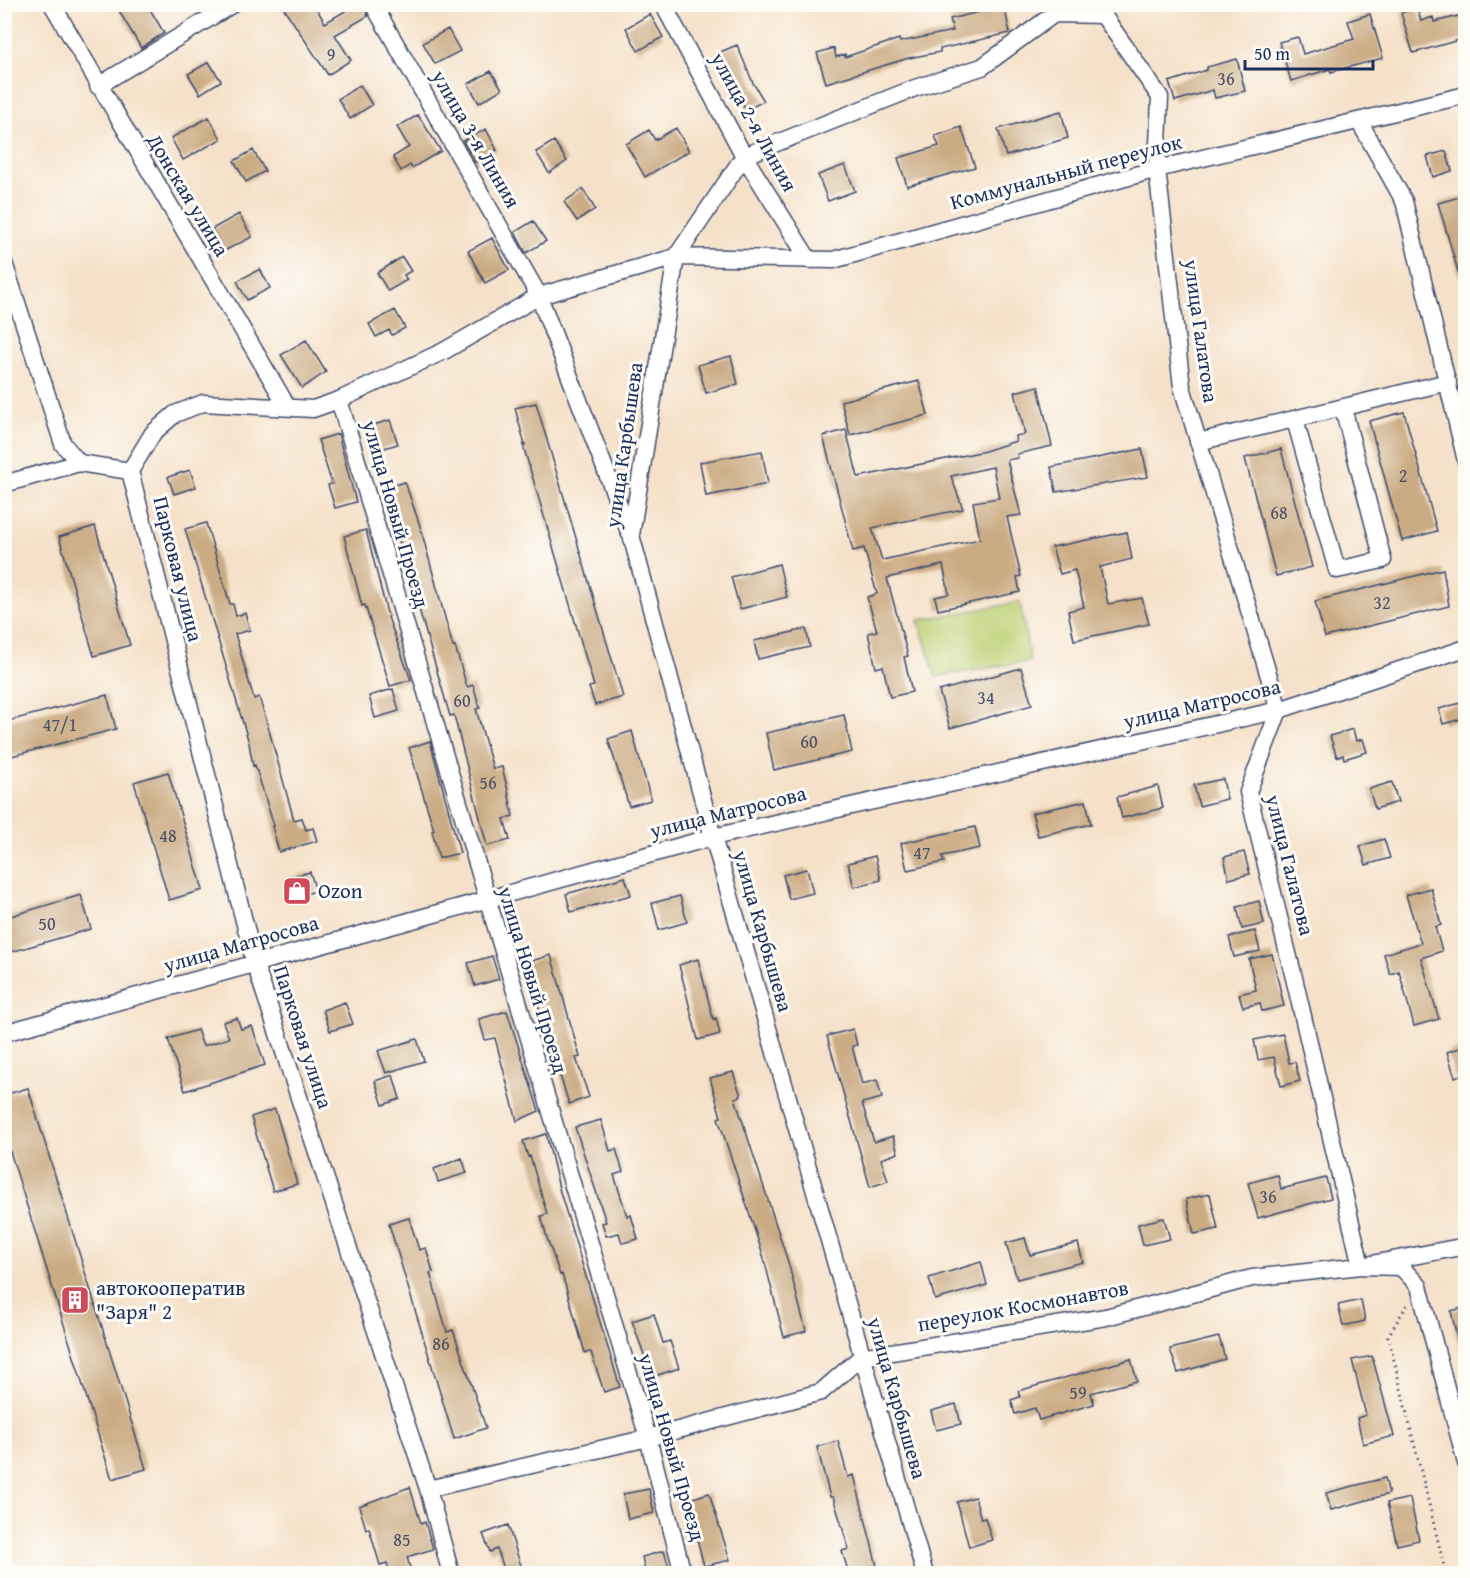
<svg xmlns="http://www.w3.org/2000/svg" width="1470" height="1578" font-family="'Gentium Book Plus',serif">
	<rect width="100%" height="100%" fill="#fdfcf7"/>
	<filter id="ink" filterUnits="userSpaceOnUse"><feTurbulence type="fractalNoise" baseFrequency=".0167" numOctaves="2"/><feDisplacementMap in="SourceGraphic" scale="12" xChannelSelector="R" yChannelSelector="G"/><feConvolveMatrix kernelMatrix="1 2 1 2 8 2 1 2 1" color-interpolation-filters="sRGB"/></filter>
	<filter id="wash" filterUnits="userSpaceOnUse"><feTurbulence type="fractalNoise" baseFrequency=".008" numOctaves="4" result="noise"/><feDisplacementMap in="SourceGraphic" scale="24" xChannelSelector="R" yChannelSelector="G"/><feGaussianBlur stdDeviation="1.35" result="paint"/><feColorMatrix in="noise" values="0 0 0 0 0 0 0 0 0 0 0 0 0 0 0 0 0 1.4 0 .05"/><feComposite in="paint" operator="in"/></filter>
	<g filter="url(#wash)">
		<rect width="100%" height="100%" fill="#f5e1c9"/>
		<path fill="#bdd073" stroke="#6c8068" stroke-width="1.5" d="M1020,602L1030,661L936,677L918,620Z"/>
		<g id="blocks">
			<path fill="#caab83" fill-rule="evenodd" d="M115,4H147L164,33L141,48Z
				M281,4H314L325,23L357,4H363L368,16L335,35L351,60L328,75Z
				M1004,6L1010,33L940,49V52L909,58L826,83L817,53L834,48L836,57L845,54V57L899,39L900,42L953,31L950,19Z
				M1417,8L1421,21L1433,17L1434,22L1463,15L1466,38L1413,53L1401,13Z
				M650,14L663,37L638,51L626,28Z
				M1370,14L1383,58L1331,72L1330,69L1291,81L1279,42L1298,37L1303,54L1354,39L1348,21Z
				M448,29L460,51L435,64L423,43Z
				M737,45L753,83L764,101L746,110L718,53Z
				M1237,59L1245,91L1215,98L1213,90L1175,101L1169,82L1207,70V67Z
				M209,62L221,81L200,94L188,74Z
				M491,71L502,89L479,103L468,84Z
				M360,85L372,105L350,119L338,99Z
				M1061,111L1068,138L1006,156L998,129Z
				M418,115L441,151L412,168L410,165L401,171L393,157L409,147L397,127Z
				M209,117L221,139L183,160L171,138Z
				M961,127L975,167L907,186L898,158L939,146L935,136Z
				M676,128L689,151L645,177L626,144L649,130L655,140Z
				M486,129L497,150L475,162L463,141Z
				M554,141L567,161L549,173L536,152Z
				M253,150L265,171L246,182L234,161Z
				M1446,151L1452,171L1433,177L1427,156Z
				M845,165L855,191L828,201L818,175Z
				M583,189L595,209L577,221L564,202Z
				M1463,196L1466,205V285H1462L1438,203Z
				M239,214L252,237L224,251L212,229Z
				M533,221L546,241L526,253L515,232Z
				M492,238L509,270L485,283L468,251Z
				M402,257L411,271L404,275L407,280L388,291L377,273Z
				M260,269L270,288L247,300L237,281Z
				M395,310L405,328L392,335L389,330L376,337L369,324Z
				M306,340L326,372L302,388L281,355Z
				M731,356L738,384L706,393L698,365Z
				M919,381L928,415L850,435L841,401Z
				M1038,386L1052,446L1017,454L1018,458L1007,460L1021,515L1007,517L1021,576L1017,577L1020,592L938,610L935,597L949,594L943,565L887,578L908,656L904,657L912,692L890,697L883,666L876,668L868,633L877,631L867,597L877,594L864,548L853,551L823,436L846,430L858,477L985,451L1016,441L1015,436L1025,434L1015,392ZM993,467L999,498L973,502L980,539L882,560L872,528L963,509L951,476Z
				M536,403L623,697L595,705L589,687L594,686L523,445H525L515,408Z
				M1404,412L1437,531L1402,541L1369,421Z
				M390,420L398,444L374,451L367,427Z
				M338,434L356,502L335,508L328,485L332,484L318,440Z
				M1142,449L1148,477L1056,492L1051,467Z
				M1281,449L1312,567L1276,576L1245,458Z
				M762,451L768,484L706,496L700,462Z
				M190,470L196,487L174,494L168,477Z
				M405,482L420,526L453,647L455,646L467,687L473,685L480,708L476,709L493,769L502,767L508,791L513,816L504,819L510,840L487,846L454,715L450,716L384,488Z
				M206,523L230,604H233L236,616L245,613L250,630L235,634L254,699L259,697L265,716L294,820L302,818L306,830L313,828L317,841L279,852L272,826H274L255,765L253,766L249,743L185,529Z
				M95,526L130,645L94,656L59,537Z
				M366,530L388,617L411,680L390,686L365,605L362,606L344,536Z
				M1127,532L1132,559L1100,567L1108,604L1142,598L1149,624L1074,640L1068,611L1084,607L1075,570L1060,574L1052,547Z
				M779,564L787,597L740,609L731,577Z
				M1443,569L1449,606L1325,637L1315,601Z
				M806,629L810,647L758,659L754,641Z
				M1021,668L1032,705L950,728L939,691Z
				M393,689L399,711L375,718L369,696Z
				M107,695L116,729L4,758V722Z
				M1460,703L1465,718L1443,724L1439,709Z
				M844,715L852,752L774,770L766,733Z
				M1353,729L1356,741L1363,739L1367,752L1344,759L1343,755L1337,757L1330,736Z
				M632,731L651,800L629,806L608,739Z
				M430,741L460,853L439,858L432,831L434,830L409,748Z
				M168,772L203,890L169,900L134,782Z
				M1223,779L1227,799L1199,806L1194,785Z
				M1392,782L1398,802L1375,809L1369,789Z
				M1158,786L1163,808L1122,818L1117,797Z
				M1086,801L1091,824L1038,836L1032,813Z
				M975,827L980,848L942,856L944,862L907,870L901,843Z
				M1384,839L1390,858L1366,865L1360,846Z
				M1244,852L1250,874L1229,879L1224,857Z
				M875,856L881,880L854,887L848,863Z
				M807,869L813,893L789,899L783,875Z
				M310,872L316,891L294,897L288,878Z
				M625,877L631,895L571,912L566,894Z
				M1431,888L1441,925L1435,927L1442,951L1421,958L1439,1019L1414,1026L1399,971L1390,974L1384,954L1421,943L1406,895Z
				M81,895L91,929L4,954V918Z
				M680,896L687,922L659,930L652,903Z
				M1259,901L1264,924L1242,929L1237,907Z
				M1255,931L1260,951L1234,957L1229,937Z
				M1272,954L1284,1006L1262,1011L1260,1003L1243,1007L1239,994L1256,990L1249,959Z
				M551,955L580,1057L576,1058L589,1097L569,1104L525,963Z
				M492,956L499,979L475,986L468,963Z
				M698,959L713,1019L716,1018L720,1034L698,1040L679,965Z
				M345,1002L353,1024L330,1031L323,1010Z
				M507,1011L539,1111L517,1121L495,1038L485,1040L479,1019Z
				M237,1018L241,1029L252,1026L265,1065L185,1091L168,1039L197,1030L203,1046L229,1038L223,1022Z
				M853,1029L857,1045L852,1046L862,1084L877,1080L882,1098L862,1103L874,1142L893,1136L898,1153L881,1159L888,1181L870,1187L827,1036Z
				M1283,1034L1289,1063L1295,1062L1300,1081L1281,1086L1274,1057L1258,1060L1254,1040Z
				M417,1039L424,1061L386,1073L378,1051Z
				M1466,1046V1073L1455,1077L1447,1052Z
				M733,1072L741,1096L735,1098L788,1262L806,1331L784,1337L763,1255L718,1118L721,1117L710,1078Z
				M393,1075L400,1099L383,1105L375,1081Z
				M28,1088L146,1469L112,1479L4,1132V1095Z
				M275,1109L297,1184L273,1191L251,1117Z
				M601,1120L610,1151L616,1149L623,1172L614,1175L627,1216L631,1215L638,1239L622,1243L619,1233L606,1236L602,1223L606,1222L575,1127Z
				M546,1134L560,1192L620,1387L604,1392L591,1352L585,1353L562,1274L560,1275L547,1238L541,1216L547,1214L530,1156L528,1157L523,1141Z
				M462,1158L467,1173L438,1182L434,1169Z
				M1278,1175L1281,1189L1326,1178L1331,1198L1258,1218L1248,1183Z
				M1210,1194L1218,1229L1194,1234L1186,1199Z
				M409,1218L419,1250L426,1248L433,1272L430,1273L447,1332L453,1330L486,1428L454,1439L389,1224Z
				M1164,1218L1170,1239L1143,1245L1138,1224Z
				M1025,1238L1030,1255L1078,1243L1083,1262L1017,1279L1006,1243Z
				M981,1262L987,1285L935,1300L929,1278Z
				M1361,1300L1365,1321L1343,1326L1338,1305Z
				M1466,1307V1350L1460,1351L1451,1311Z
				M654,1314L663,1343L670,1341L679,1368L652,1377L632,1321Z
				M1219,1337L1225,1359L1178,1373L1170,1349Z
				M1372,1356L1394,1436L1363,1444L1357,1418L1366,1415L1352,1360Z
				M1131,1359L1137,1381L1091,1393L1094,1404L1039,1420L1035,1408L1015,1414L1011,1400L1020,1397L1018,1391Z
				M956,1404L961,1424L936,1430L931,1411Z
				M838,1441L848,1477L854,1475L879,1574H849L842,1551L849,1549L833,1497H830L817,1447Z
				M1385,1478L1389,1494L1331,1510L1326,1493Z
				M410,1487L421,1524L425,1522L433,1549L407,1557L412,1574H390L387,1563L380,1565L369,1528L366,1529L359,1506Z
				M649,1489L654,1513L628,1519L623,1494Z
				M709,1493L730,1560L704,1566L687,1500Z
				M975,1497L981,1519L985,1518L992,1540L969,1547L957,1502Z
				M1410,1498L1419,1540L1397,1545L1387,1503Z
				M508,1525L516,1551L524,1574H506L497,1549L490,1552L483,1534Z
				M664,1551L671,1574H646L642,1557Z"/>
		</g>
	</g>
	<g filter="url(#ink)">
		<use href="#blocks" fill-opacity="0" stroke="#3c4a6e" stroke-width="1.5"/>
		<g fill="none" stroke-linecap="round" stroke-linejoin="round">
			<g stroke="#3c4a6e" stroke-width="19">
				<path id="minor" d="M52,4L287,406
					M373,4L539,296L630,534
					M663,4L744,156L809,260
					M1101,5L1103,15L1160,97L1157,169L1182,387L1279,710L1248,792L1295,982L1361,1266L1401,1267L1419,1286L1466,1463
					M98,86L233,4
					M1359,121L1404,201L1466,461
					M4,263L63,444L79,463
					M339,400L648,1438L683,1574
					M1295,420L1337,570L1383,560L1343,408
					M1198,442L1448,382
					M130,471L255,964L428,1489L451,1574
					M4,484L79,463L130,471L153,433L175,414L203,403L313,409L339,400L444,351L539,296L676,257L833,260L1157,169L1466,95
					M4,1033L713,837L1279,710L1466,648
					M428,1489L648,1438L821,1392L861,1357L1106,1317L1252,1278L1361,1266L1466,1246
					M925,1574L713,837L631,535L676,257L744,156L915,88L982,67L1054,14L1103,15"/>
			</g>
			<path stroke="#3c4a6e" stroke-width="3" stroke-dasharray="1.5 4.5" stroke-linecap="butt" d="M1407,1305L1388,1336L1446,1574"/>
			<use href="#minor" stroke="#fff" stroke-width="16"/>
		</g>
	</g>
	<defs>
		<g id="shop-square" transform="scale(1.5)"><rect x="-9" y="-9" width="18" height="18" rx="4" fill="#d1495b" stroke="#fdfcf7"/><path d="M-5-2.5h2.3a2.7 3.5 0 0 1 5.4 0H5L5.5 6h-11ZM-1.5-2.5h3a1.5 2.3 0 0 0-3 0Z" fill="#fff"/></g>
		<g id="building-square" transform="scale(1.5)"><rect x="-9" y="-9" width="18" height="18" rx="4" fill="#d1495b" stroke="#fdfcf7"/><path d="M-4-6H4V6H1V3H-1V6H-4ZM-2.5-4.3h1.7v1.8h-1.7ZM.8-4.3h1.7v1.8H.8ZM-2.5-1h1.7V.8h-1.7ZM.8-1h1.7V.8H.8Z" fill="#fff"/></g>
	</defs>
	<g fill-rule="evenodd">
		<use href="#shop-square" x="297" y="891"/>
		<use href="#building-square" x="75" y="1300"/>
	</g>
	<g text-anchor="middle" stroke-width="6" stroke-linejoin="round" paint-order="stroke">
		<g font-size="18" fill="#474e67">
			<text x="331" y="61">9</text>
			<text x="1226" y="85">36</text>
			<text x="1403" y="482">2</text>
			<text x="1279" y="519">68</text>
			<text x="1382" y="609">32</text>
			<text x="986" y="704">34</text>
			<text x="462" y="707">60</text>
			<text x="60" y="731">47/1</text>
			<text x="809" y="748">60</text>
			<text x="488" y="789">56</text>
			<text x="168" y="842">48</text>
			<text x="922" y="859">47</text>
			<text x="47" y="930">50</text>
			<text x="1268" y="1203">36</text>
			<text x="441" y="1350">86</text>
			<text x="1078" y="1399">59</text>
			<text x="402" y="1546">85</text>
		</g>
		<g font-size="21" fill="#1b2f5e" stroke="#fdfcf7">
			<text transform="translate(754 122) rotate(61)" y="7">улица 2-я Линия</text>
			<text transform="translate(476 139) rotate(60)" y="7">улица 3-я Линия</text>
			<text transform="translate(1066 172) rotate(-15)" y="7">Коммунальный переулок</text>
			<text transform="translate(188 195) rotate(59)" y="7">Донская улица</text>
			<text transform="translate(1201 331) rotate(82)" y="7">улица Галатова</text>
			<text transform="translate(624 445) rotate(-82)" y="7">улица Карбышева</text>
			<text transform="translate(396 514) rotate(74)" y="7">улица Новый Проезд</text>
			<text transform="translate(178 569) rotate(76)" y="7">Парковая улица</text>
			<text transform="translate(1202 704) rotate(-13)" y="7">улица Матросова</text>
			<text transform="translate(728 812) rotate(-14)" y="7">улица Матросова</text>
			<text transform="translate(1290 865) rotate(76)" y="7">улица Галатова</text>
			<text transform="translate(763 931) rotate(74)" y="7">улица Карбышева</text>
			<text transform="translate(241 944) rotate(-16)" y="7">улица Матросова</text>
			<text transform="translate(533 980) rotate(73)" y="7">улица Новый Проезд</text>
			<text transform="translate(303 1037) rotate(72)" y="7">Парковая улица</text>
			<text transform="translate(1023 1306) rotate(-10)" y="7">переулок Космонавтов</text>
			<text transform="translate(897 1398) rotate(74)" y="7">улица Карбышева</text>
			<text transform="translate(672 1447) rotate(74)" y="7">улица Новый Проезд</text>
		</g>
		<g font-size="21" fill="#1b2f5e" stroke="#fdfcf7" text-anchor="start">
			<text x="318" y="898">Ozon</text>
			<text x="96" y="1295">автокооператив<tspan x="96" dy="24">"Заря" 2</tspan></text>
		</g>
	</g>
	<rect width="1470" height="1578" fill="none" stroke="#fdfcf7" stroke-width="24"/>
	<path d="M1245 60v9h128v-9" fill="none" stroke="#1b2f5e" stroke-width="3"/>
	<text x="1254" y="60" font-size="18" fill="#1b2f5e" stroke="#fdfcf7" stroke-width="4.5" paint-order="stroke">50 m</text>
</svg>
